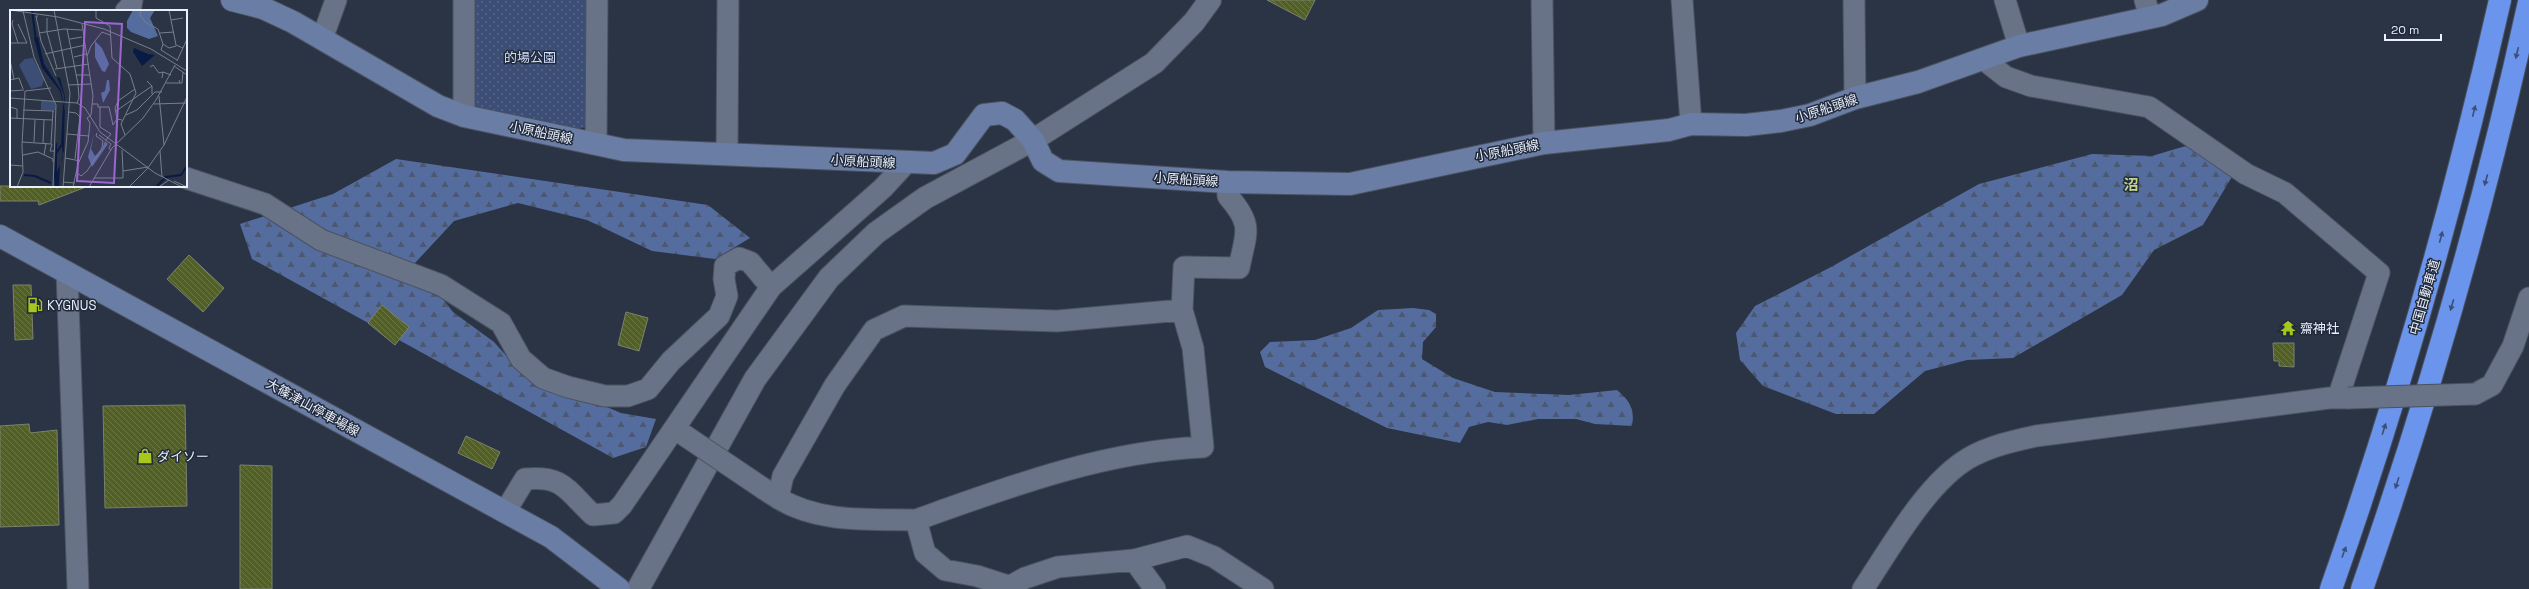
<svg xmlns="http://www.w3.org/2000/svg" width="2529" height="589" font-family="'Space Grotesk','Noto Sans JP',sans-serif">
	<defs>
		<pattern id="green-dots" width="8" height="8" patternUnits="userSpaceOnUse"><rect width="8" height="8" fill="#3c4e75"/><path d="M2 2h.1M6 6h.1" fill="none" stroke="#58688a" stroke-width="1.8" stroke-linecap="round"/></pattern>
		<pattern id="forest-firs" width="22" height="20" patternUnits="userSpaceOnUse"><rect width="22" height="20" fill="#546c9e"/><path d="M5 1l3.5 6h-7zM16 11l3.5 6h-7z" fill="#4c5871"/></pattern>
		<pattern id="building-back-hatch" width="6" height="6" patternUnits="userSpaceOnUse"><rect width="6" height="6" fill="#526026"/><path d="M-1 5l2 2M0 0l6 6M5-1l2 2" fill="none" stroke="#6b7746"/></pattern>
	</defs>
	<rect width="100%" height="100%" fill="#2b3445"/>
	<path fill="url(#green-dots)" d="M474,0H588L585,127L579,129L475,107Z"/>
	<path fill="url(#forest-firs)" d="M2192,144L2236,170L2203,225L2154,250L2122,295L2013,358L1967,360L1925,371L1874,414H1836L1763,386L1740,360L1736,333L1755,306L1831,267L1979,184L2092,154L2152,156Z
		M396,159L708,205L750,238L715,259L652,251L587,220L518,203L454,221L415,263L453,312L494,342L527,379L583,397L621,413L656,419L646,447L613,458L252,259L240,224L333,194Z
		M1413,308L1429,310L1436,314V327L1423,342L1422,359L1453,378L1495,392L1569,395L1617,390C1630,401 1635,409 1632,426L1595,424L1576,419H1538L1507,425L1488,422L1469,427L1460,443L1387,428L1265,367L1260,352L1270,342L1315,340L1351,328L1378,310Z"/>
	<path fill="url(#building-back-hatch)" stroke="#7b826c" d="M1267,0H1315L1305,20Z
		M0,186H86V187L39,205L38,201H0Z
		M189,255L224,288L203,312L167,279Z
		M13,285H31L33,339L15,340Z
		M382,305L409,327L395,345L368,323Z
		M626,312L648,318L639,351L618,345Z
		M2273,343H2294V367L2279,366V361H2274Z
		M185,405L187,506L105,508L103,406Z
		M29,424L30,433L57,430L59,525L0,527V426Z
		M466,436L500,452L492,469L458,453Z
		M240,465L272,466V589H240Z"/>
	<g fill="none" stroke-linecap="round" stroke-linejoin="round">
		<g stroke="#4b5261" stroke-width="23">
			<path id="minor" d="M464,0V116
				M1542,0L1544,143
				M1682,0L1691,124
				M1854,0L1855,98
				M2005,0L2019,46
				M2145,0L2150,17
				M126,11L131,6L132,0
				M322,39L336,0
				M1983,59L2006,77L2031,86L2149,107L2246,174L2285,193L2379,273L2338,398
				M596,144L597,0
				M727,154L728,0
				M186,178L265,204L321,240L441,285L501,323L521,359L543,378L568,387L605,396H628L648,389L671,361L719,316L727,296L724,279L725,266L739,258L750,262L771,287
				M67,272L78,589
				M2475,394L2492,385L2513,346L2529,298
				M764,489L778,498L783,476L835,385L874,330L904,316L1057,321L1182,310L1184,267L1239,268C1246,232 1254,226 1228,196L1227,182
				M778,498C818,523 869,519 916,520
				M505,512L525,479C564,475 567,491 593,515L614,513L622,505L771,287L883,188L906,163
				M1134,560L1155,589
				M1008,586L977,576L945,570L925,553L916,520C1008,487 1104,451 1203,447L1193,348L1182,310
				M1005,589L1025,578L1058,567L1134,560L1187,546L1214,557L1263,589
				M1863,589C1890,549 1927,482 1969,458C1990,446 2013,441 2036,436L2329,398H2348"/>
		</g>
		<g stroke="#4b5261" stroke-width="24">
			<path id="tertiary" d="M638,589L755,379L829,278L876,233L925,198L1033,140L1154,63L1194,22L1210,0"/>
		</g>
		<g stroke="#4b5261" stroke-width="24">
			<path id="secondary" d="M232,0L263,8L293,22L438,106L464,116L624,150L934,163L955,154L984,115L1002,113L1015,120L1033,140L1043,161L1059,171L1227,182L1350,184L1544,143L1669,130L1691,124L1746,125L1781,121L1810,115L1855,98L1918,82L2019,46L2162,15L2197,0
				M0,236L551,537L619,589"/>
		</g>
		<g stroke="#4b5261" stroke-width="24">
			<path id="motorway" d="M2331,589C2399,396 2455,199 2500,0
				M2362,589C2429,397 2486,200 2529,2"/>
		</g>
		<use href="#minor" stroke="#697387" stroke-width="21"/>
		<use href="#tertiary" stroke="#697387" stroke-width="22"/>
		<use href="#secondary" stroke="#6a7da5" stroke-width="22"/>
		<use href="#motorway" stroke="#6b94ec" stroke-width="22"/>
		<g stroke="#4b5261" stroke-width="23" stroke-linecap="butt">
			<path id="minor-bridge" d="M2348,398L2475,394
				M684,435L764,489"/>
		</g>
		<use href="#minor-bridge" stroke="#697387" stroke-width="21"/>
	</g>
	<defs><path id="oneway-solid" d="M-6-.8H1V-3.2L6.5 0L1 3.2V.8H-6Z"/></defs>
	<g fill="#3b4f79">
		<use href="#oneway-solid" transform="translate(2517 53) rotate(104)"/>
		<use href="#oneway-solid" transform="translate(2474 111) rotate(-76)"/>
		<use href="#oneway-solid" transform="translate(2486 180) rotate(105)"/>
		<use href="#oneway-solid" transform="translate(2441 237) rotate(-75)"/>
		<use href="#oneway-solid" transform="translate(2452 305) rotate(106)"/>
		<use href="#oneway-solid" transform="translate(2384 429) rotate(-72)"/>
		<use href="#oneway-solid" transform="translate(2397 483) rotate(108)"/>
		<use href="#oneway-solid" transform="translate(2344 552) rotate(-70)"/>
	</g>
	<defs>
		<g id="fuel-bare" transform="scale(1.2)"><path d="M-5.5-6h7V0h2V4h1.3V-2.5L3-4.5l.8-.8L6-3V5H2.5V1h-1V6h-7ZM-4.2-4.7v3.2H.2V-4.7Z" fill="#a7c71e" stroke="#212a3b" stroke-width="2.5" paint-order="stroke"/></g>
		<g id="temple-bare" transform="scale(1.2)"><path d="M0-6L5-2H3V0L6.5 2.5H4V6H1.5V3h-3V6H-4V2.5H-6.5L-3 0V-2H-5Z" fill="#a7c71e" stroke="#212a3b" stroke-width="2.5" paint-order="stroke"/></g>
		<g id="shop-bare" transform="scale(1.2)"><path d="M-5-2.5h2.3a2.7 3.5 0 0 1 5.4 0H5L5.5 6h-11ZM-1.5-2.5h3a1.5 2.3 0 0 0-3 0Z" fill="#a7c71e" stroke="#212a3b" stroke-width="2.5" paint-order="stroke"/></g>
	</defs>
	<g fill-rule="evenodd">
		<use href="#fuel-bare" x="35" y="305"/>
		<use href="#temple-bare" x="2288" y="328"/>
		<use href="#shop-bare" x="145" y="456"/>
	</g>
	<g text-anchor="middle" stroke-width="3" stroke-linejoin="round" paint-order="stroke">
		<g font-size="13" fill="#d0dffe" stroke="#212a3b">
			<text x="530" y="62">的場公園</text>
		</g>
		<g font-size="13" fill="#eaf0fc" stroke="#212a3b">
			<text transform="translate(1826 108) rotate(-18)" y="5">小原船頭線</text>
			<text transform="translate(541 132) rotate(12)" y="5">小原船頭線</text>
			<text transform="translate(1507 150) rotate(-11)" y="5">小原船頭線</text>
			<text transform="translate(863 161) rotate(3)" y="5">小原船頭線</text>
			<text transform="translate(1186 179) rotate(4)" y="5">小原船頭線</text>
			<text transform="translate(2424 297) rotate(-74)" y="5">中国自動車道</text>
			<text transform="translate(313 407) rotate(29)" y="5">大篠津山停車場線</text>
		</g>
		<g font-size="13" fill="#eaf0fc" stroke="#212a3b" text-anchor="start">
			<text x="47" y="310">KYGNUS</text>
			<text x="2300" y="333">齋神社</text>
			<text x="157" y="461">ダイソー</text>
		</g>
		<g font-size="15" font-weight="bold" fill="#c1d58b" stroke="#212a3b">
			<text x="2131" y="190">沼</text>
		</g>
	</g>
	<g transform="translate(10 10)">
		<rect width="177" height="177" fill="#2b3445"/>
		<path d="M31,91H44L46,100H31Z" fill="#3c4e75"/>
		<path d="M123,0H145L140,8L148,26L139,29L121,22L117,18V11ZM85,31L92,38L99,54L95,62L92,61L85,47ZM97,70H99L100,80L93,93L91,83L95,81ZM84,124L81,139L85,146L92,139L95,131L98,134L82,157L78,147Z" fill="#546c9e"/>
		<path d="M23,48L34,69L32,76L21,79L9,55L15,49Z" fill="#3c4e75"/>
		<path d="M28,27L34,54L51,80L55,102L54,85L47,67L50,68L55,87L54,140L50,155L49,177H45L44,166L46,134L47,132V140L51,134L53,94L50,81L32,58L24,28ZM52,136L53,147L47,162V144ZM124,38L138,44L145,45L132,56L123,42Z" fill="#091a45" fill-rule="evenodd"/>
		<path fill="none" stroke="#091a45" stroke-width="2" d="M22,0L26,31M14,165L25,166L41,173M146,177L156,167L171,165L177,156"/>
		<path fill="none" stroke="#777f8e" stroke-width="1" d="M0,0L48,7L94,19L141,39L177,61M44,0L60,83L53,177M86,0V8L100,16L102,48L120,64L126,83L111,114L115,125M131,0L130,5L135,12L148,19L153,34M159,0L166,35L173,38M13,1L24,47L46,95L43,177M28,6H26L31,31L46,66M37,8V22L47,58M3,10L2,14L8,33M161,10L173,8M8,14L17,33M57,19L68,74L69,88L67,93M29,23L54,19L72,20M150,23L164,22M60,29L72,27M0,33H17M166,36L159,38L153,34L151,40L167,50M35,44L75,35M77,46L81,36L92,22L100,25M64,47L76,44M0,50L4,69M167,51L177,29M164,56L177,65M140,57L143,55L149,63L153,62M45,59L79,54M66,65H80M152,68L153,62L161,65M0,70L9,68L13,79M137,71L142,76V84M156,73H170L169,70M170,73H172L173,62M58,75L81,74M0,81L14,80M149,86L154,135M0,88L67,93L75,98L90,122L145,163L172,177M82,94H88V97H90V117L101,124L96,130M144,94L177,93M0,97L7,99V109M90,97H99L103,115L107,109M13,100L44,101M106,101L142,76M59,102L66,103L70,107L65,149M116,105L127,100L145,82H152M0,108L42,110M112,110L107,109L105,98L108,91L125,79M57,124L79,126M89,125L101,134L99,138L101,141M12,132L41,134L43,101M24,132L25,110M33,133L34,110M42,134L40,141H45M112,140L113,161M150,141L152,167M13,145L28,142L43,149V152M34,145L36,133M55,148L70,151M0,155L13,156M66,162L71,166L77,161L92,138L93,131L86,126L87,123M84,168H113V161L138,157M164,171L177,177M53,172L65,173M7,177L13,162L12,135L15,81L41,78M63,177L68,154L78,132L80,113L77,108L81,105L83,86L72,14M79,177L102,138L133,108L146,90L165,55M119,177L137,159L154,135L177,87M149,177L159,170"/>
		<path fill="#9c67d1" fill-opacity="0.15" stroke="#9c67d1" stroke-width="2" d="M75,12L112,14L104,173L67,171Z"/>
		<rect width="177" height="177" fill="none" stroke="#eaf0fc" stroke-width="2"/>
	</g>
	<path d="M2385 34v6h56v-6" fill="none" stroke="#eaf0fc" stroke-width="2"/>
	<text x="2391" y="34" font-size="12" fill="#eaf0fc" stroke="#212a3b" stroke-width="3" paint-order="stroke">20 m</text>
</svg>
